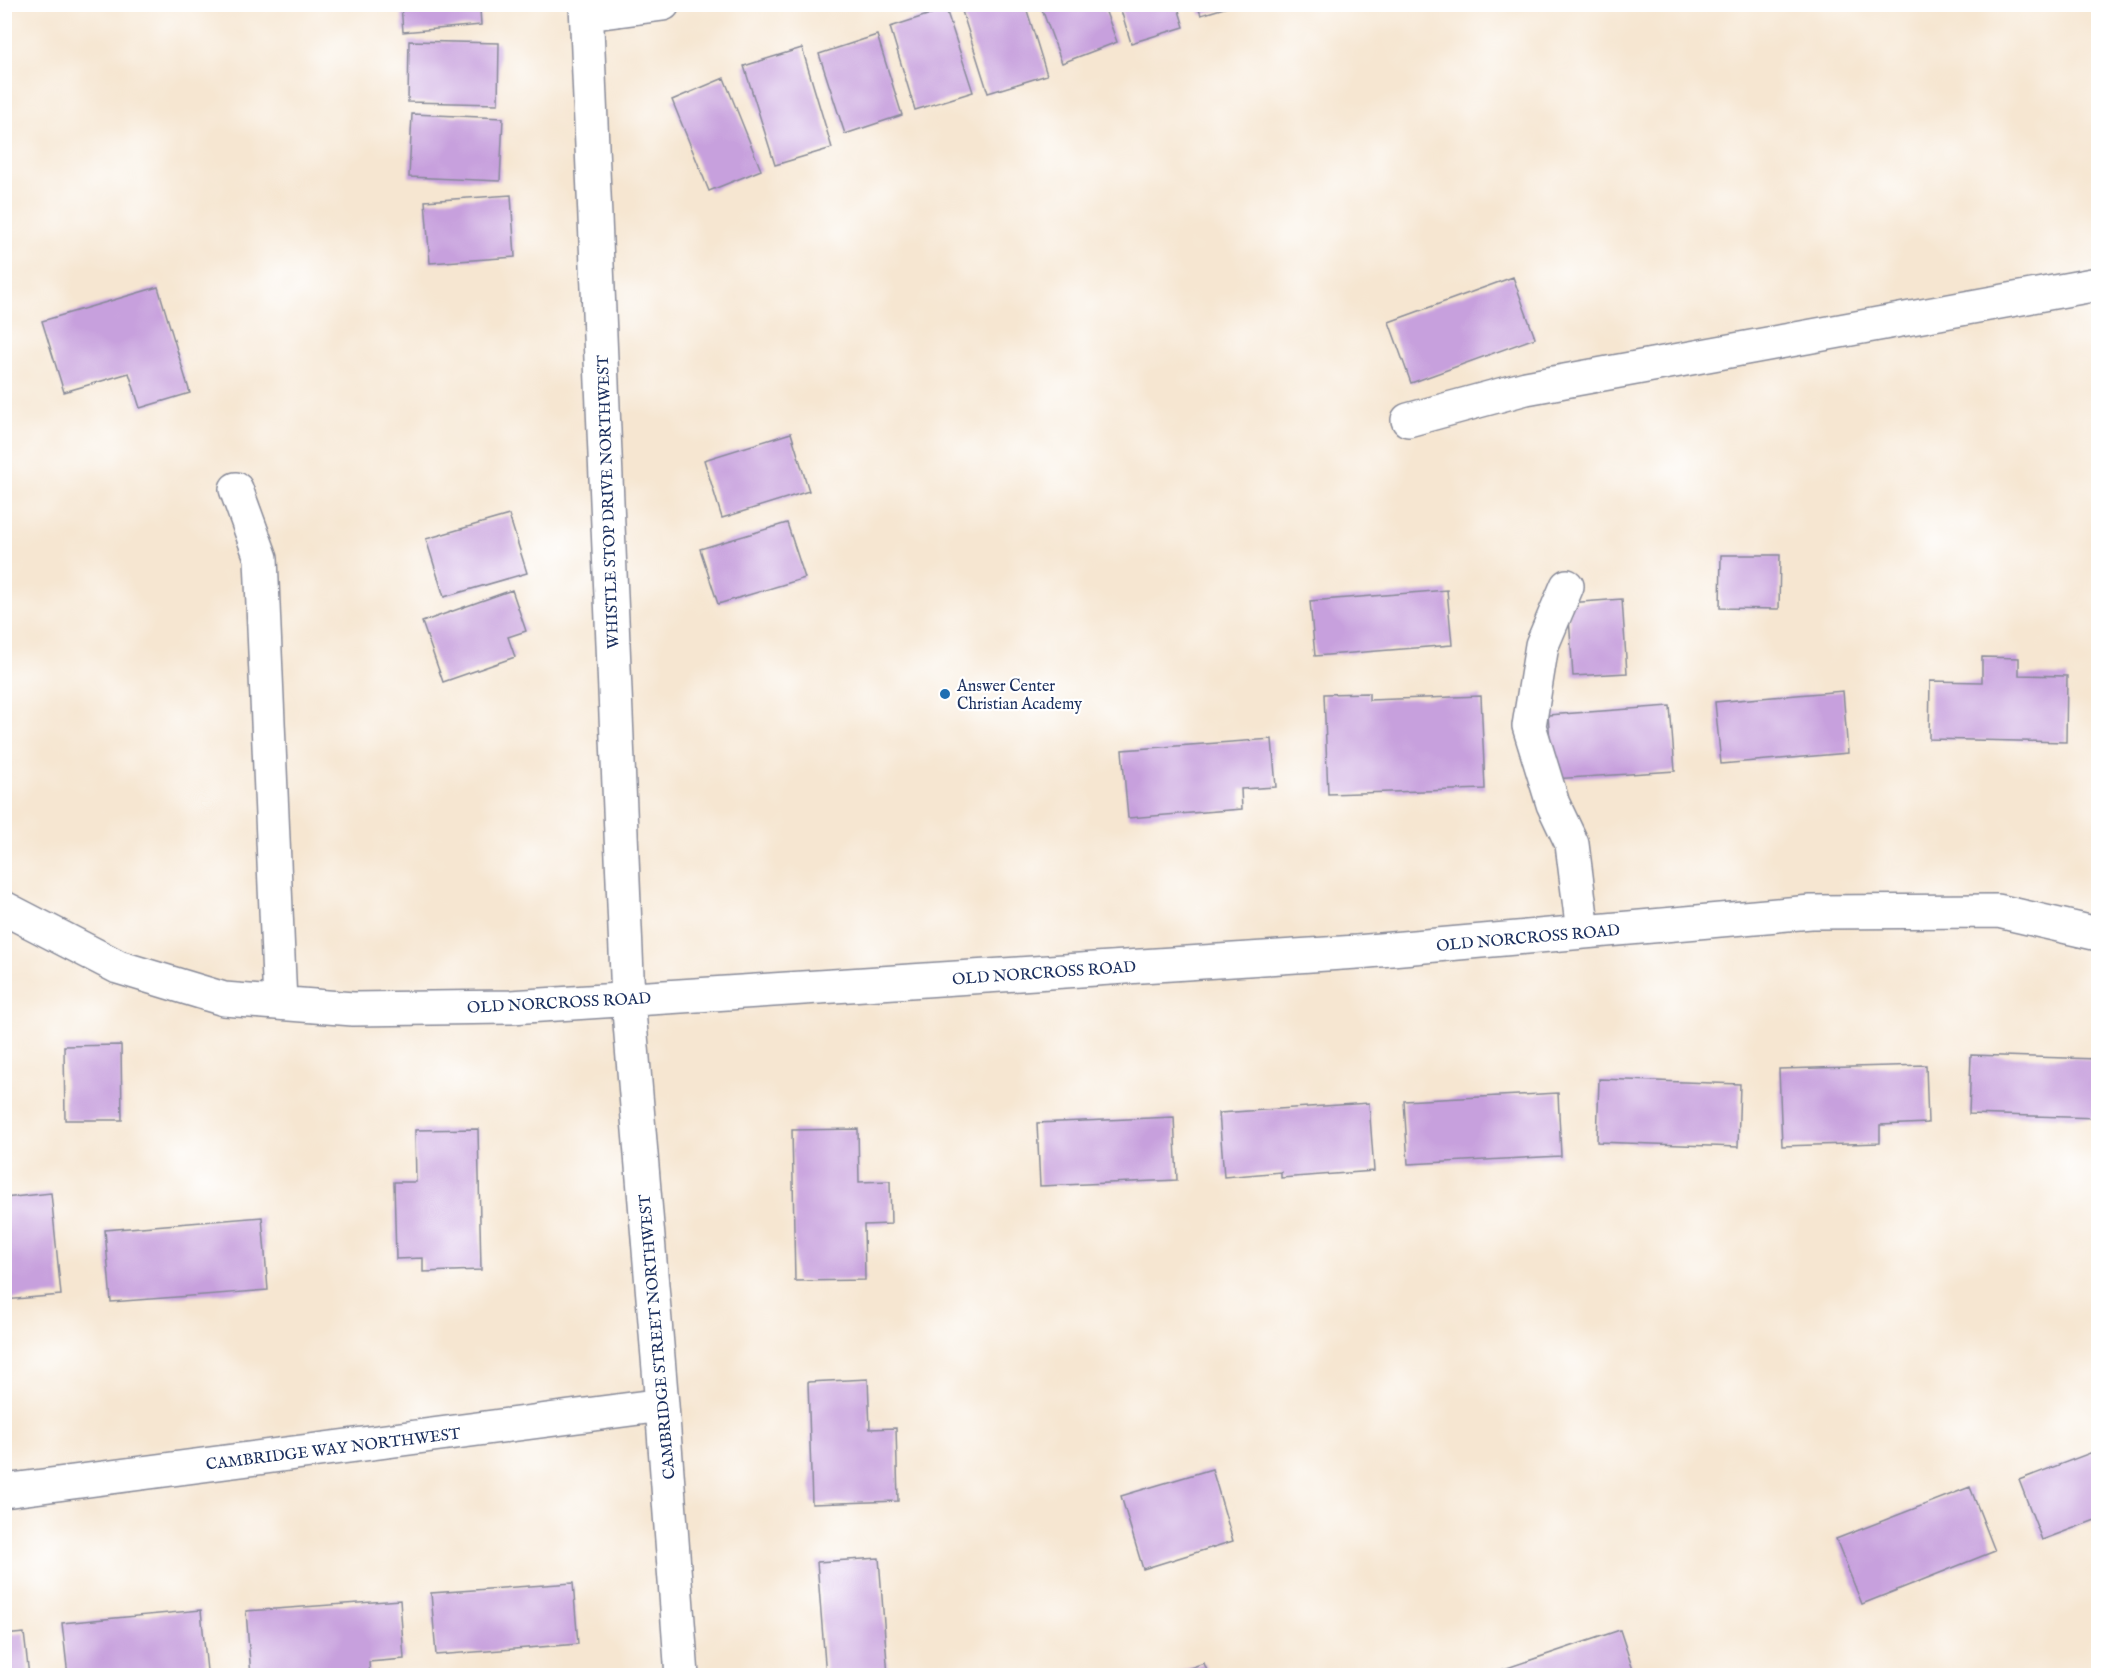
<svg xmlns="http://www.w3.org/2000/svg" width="2103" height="1680" font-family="'IM FELL English',serif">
	<rect width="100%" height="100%" fill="#fff"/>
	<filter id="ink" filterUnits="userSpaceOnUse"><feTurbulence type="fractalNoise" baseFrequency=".0167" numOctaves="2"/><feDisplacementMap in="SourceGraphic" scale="12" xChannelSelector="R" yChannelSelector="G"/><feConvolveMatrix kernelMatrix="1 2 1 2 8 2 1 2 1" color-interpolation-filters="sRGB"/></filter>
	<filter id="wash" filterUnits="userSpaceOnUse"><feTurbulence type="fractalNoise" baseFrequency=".008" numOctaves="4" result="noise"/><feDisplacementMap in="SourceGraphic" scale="24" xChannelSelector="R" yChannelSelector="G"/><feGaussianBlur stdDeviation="1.35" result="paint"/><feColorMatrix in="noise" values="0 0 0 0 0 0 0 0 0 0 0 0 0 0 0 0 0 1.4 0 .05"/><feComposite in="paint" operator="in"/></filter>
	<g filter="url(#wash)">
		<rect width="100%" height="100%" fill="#f6e6d1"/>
		<g id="blocks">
			<path fill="#c7a0dd" d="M401,4H505V6L480,9L481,25L403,32Z
				M971,4H1025L1047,75L988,93L961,8Z
				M1040,4H1103L1117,42L1062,63Z
				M1119,4H1177L1184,27L1131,43Z
				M1197,4H1234V5L1201,15Z
				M946,9L973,92L915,110L890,27Z
				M877,35L902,115L845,134L819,54Z
				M409,41L499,43L498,104L408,102Z
				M802,48L832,148L775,165L744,66Z
				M724,78L761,170L709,191L672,100Z
				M412,114L503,118L500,181L409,177Z
				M511,195L515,257L430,263L425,201Z
				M1513,277L1535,338L1411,383L1389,322Z
				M158,287L190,393L140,408L129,373L64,392L42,321Z
				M791,433L809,491L722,518L704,460Z
				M509,515L527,573L444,597L426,539Z
				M787,523L805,578L718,604L700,549Z
				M1721,555H1780L1779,609L1720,608Z
				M512,590L526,631L508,637L515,657L443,682L422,622Z
				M1447,590L1452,645L1315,656L1310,601Z
				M1622,599L1627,673L1573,676L1568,603Z
				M1982,657L2019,658V675L2067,676L2066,742L1929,739L1930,681L1982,682Z
				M1843,691L1848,753L1721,764L1715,702Z
				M1369,693V700L1481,696L1485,789L1328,794L1324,694Z
				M1670,706L1675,771L1553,779L1548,715Z
				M1272,739L1276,787L1241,789L1242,809L1128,818L1122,750Z
				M121,1045L122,1120H65L64,1046Z
				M1971,1055L2098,1059V1118L1969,1114Z
				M1926,1065L1928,1123L1880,1125V1143L1782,1146L1779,1069Z
				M1599,1079L1740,1084L1738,1147L1597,1142Z
				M1558,1093L1561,1156L1408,1164L1404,1101Z
				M1369,1103L1374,1171L1281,1178V1172L1224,1177L1219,1113Z
				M1174,1117L1177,1180L1040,1186L1037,1123Z
				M478,1129L481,1270L423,1272V1258L396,1259L394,1182H416L415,1130Z
				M858,1129L859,1182L890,1181L891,1224L864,1225L865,1280L795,1281L792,1130Z
				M51,1193L61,1295L4,1300V1198Z
				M262,1217L268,1290L111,1302L105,1230Z
				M868,1379L870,1429L896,1428L898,1501L812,1504L808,1382Z
				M2098,1450V1519L2042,1540L2019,1480Z
				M1212,1469L1233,1541L1143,1569L1121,1496Z
				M1970,1487L1995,1551L1862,1604L1836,1539Z
				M879,1558L888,1676H826L817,1562Z
				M573,1583L578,1644L436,1655L431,1593Z
				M400,1600L404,1659L369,1662L370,1676H327V1671L251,1676L246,1611Z
				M201,1610L207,1671L155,1676H68L62,1623Z
				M1620,1630L1635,1676H1496L1495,1672Z
				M24,1633L29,1676H4V1635Z
				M1204,1663L1209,1676H1170V1675Z"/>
		</g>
	</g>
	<g filter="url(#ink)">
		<use href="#blocks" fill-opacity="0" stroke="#888a98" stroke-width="1.5"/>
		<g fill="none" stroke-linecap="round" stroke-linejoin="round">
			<g stroke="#888a98" stroke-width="36">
				<path id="minor" d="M586,4L628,999L662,1405L682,1676
					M587,14L663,4
					M1408,420L1526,388L2098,284
					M236,489L261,558L280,1003
					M1567,586L1542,645L1529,726L1553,804L1572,844L1583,932
					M4,908L118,967L224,999L353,1009L511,1007L1357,952L1811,912L1998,911L2098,934
					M4,1491L662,1405"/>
			</g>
			<use href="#minor" stroke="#fff" stroke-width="33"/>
		</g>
	</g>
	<circle fill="#1f6fb2" stroke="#fff" stroke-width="2" cx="945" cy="694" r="6"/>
	<g text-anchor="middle" stroke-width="4.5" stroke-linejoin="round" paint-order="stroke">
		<g font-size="16" fill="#1b2f5e" stroke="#fff">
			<text transform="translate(607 502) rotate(-92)" y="6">WHISTLE STOP DRIVE NORTHWEST</text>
			<text transform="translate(1528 937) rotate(-5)" y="6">OLD NORCROSS ROAD</text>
			<text transform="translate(1044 972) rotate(-4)" y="6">OLD NORCROSS ROAD</text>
			<text transform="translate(559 1002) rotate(-3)" y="6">OLD NORCROSS ROAD</text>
			<text transform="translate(656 1337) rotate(-95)" y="6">CAMBRIDGE STREET NORTHWEST</text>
			<text transform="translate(333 1448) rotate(-7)" y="6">CAMBRIDGE WAY NORTHWEST</text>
		</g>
		<g font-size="16" fill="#1b2f5e" stroke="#fff" text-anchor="start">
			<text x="957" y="691">Answer Center<tspan x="957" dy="18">Christian Academy</tspan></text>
		</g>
	</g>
	<rect width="2103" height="1680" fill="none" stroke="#fff" stroke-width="24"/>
</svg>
